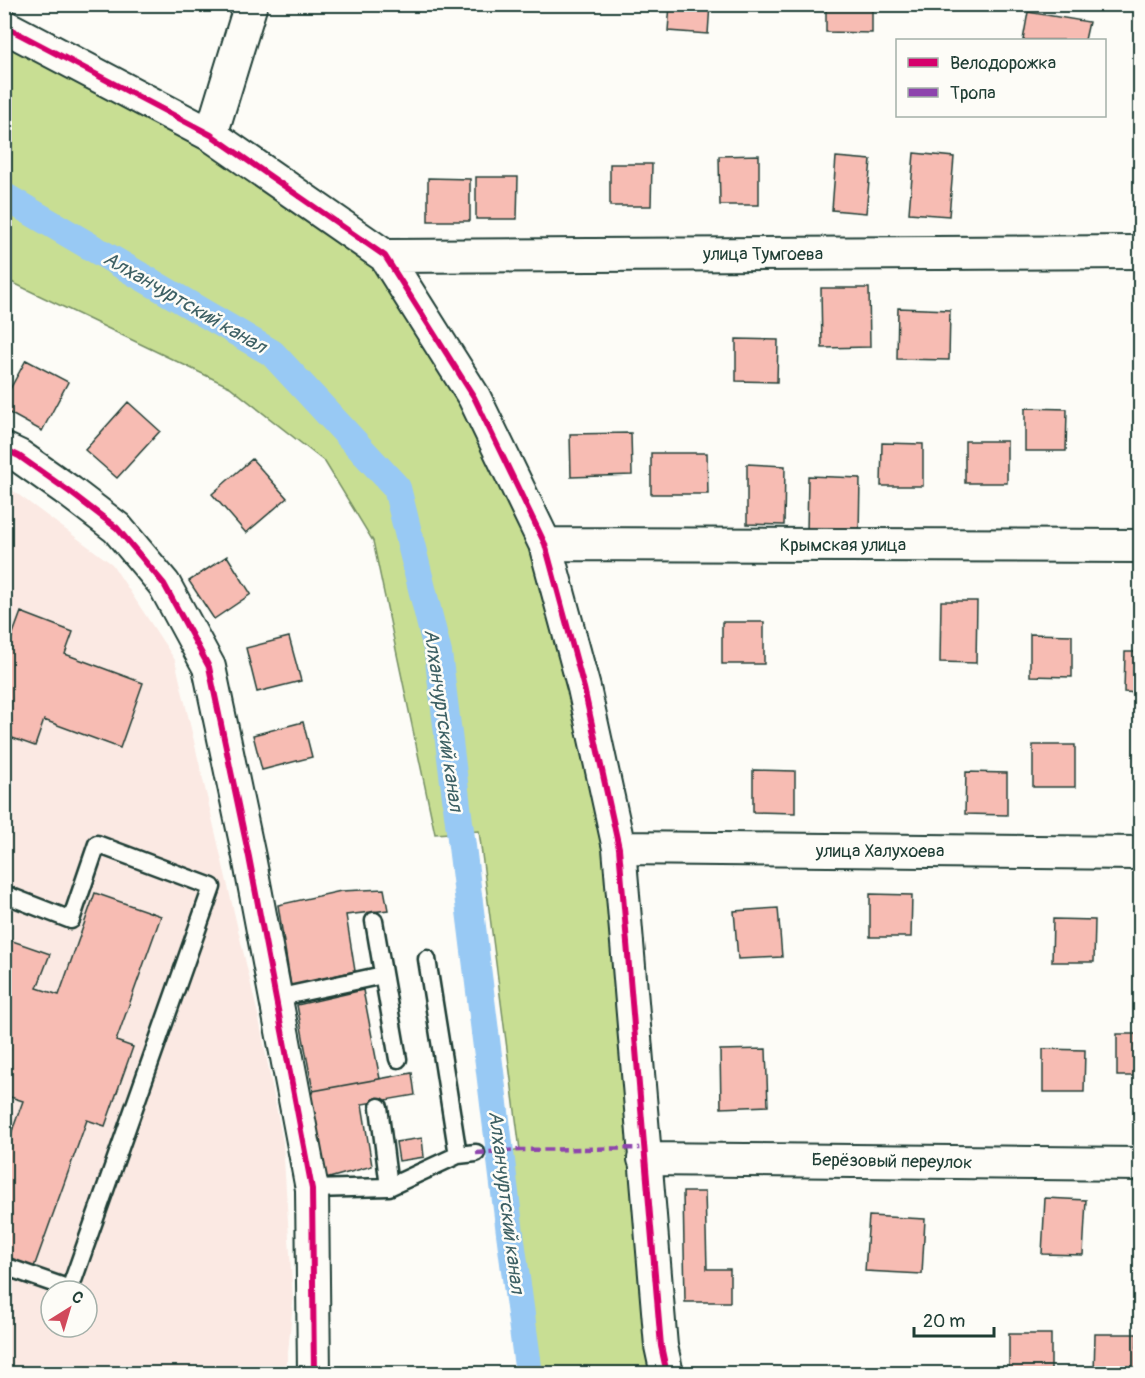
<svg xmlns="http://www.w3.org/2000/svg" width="1145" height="1378" font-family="Pangolin,sans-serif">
	<rect width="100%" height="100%" fill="#fdfcf7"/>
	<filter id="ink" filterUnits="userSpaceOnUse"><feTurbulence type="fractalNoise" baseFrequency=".0167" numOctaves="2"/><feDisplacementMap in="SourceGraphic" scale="12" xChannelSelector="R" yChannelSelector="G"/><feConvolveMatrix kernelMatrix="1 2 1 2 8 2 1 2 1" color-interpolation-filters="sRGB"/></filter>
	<g filter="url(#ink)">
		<path fill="#fbe9e3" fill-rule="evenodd" d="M4,484L112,564L175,660L259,1019L283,1142L293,1301L286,1373H5ZM51,1291H87V1327H51Z"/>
		<path fill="#c8de93" stroke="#748e64" stroke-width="1.5" d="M4,26L385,256L545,544L619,848L667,1373H529L510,1233L501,1154L520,1150L479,831L435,834L373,541L325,462L230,387L5,279Z"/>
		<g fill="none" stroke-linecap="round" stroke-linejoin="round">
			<path stroke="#98c9f4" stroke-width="28" d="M4,196L272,353L397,488L438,653L510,1233L529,1374"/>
		</g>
		<path fill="#f7bcb3" stroke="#1f3d34" stroke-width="1.5" d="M670,4H710L708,34L668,31Z
			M826,4H872V33L826,32Z
			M1028,12L1089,22L1085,40H1023Z
			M914,153L954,157L949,216L909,213Z
			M759,155V205H720L719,156Z
			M836,157L871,160L866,213L832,210Z
			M610,164H652L651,206H610Z
			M476,177H518L517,219H476Z
			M428,178L470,179V221H428Z
			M821,288H869L870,347L822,348Z
			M898,308L950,310L949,360L897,359Z
			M736,339L778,340L777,382L736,381Z
			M26,360L68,382L42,431L4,410V400Z
			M128,402L160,431L117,478L85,450Z
			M1025,408L1067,409L1066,451H1025Z
			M631,433L632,475L571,477L570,434Z
			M965,441H1007V483H965Z
			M882,443L923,444V486H881Z
			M651,453H707L708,494H651Z
			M252,459L287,498L246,533L212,494Z
			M747,464L785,466L784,525L747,524Z
			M808,476L860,478L859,534L807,533Z
			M227,556L251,594L214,619L189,581Z
			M941,601H977L976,663L940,662Z
			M21,612L73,632L65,654L143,683L120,748L44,720L35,746L4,735V658Z
			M722,622H764V664H722Z
			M1030,634L1072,635V677L1030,676Z
			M289,637L301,681L257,692L246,648Z
			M1125,652H1140V693L1124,692Z
			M303,722L312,757L262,770L253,735Z
			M1033,745H1075V787H1033Z
			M753,770L795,771V813L753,812Z
			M966,772L1007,773V815L965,814Z
			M384,889L388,910L346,915L355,971L291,986L278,905L341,891Z
			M95,893L161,916L116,1041L133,1047L105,1126L87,1120L34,1267L4,1256V1153L23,1101L4,1095V1065L10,1049L4,1047V938L50,954L37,988L59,995Z
			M870,894L912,895L911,937H870Z
			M778,908L782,957L738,959L734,911Z
			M1053,919L1095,920L1094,962H1052Z
			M363,990L380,1079L313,1091L297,1005Z
			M1117,1034H1140V1076H1117Z
			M766,1049L768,1106L721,1108L720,1050Z
			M1043,1049L1085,1050L1084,1092H1043Z
			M412,1073L415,1095L362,1104L372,1166L322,1180L308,1102L313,1091Z
			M422,1138L424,1157L399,1161L396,1142Z
			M683,1192H705L707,1269H730V1302H685Z
			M1045,1198L1086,1200L1083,1255L1042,1254Z
			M869,1216L925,1219L922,1274L865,1271Z
			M1009,1334H1051V1374H1009Z
			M1095,1334H1137L1136,1374H1094Z"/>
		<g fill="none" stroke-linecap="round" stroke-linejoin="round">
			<g stroke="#1f3d34" stroke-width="21">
				<path id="service" d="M4,894L71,920L97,844L212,887L70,1289L4,1266
					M374,921L398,1059
					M427,959L458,1155
					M276,998L383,975
					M379,1107L389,1187
					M312,1189L389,1187L458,1155L476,1153"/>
			</g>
			<g stroke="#1f3d34" stroke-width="36">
				<path id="minor" d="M4,26L211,135L385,256L474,397L545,544L584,688L619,848L661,1346L667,1374
					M211,135L251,4
					M385,256L1140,252
					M4,449L19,456L70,492L117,528L164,584L209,667L249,857L312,1189L314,1374
					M545,544L1140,546
					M619,848L1140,853
					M644,1159L1140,1164"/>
			</g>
			<use href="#service" stroke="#fdfcf7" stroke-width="16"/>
			<use href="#minor" stroke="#fdfcf7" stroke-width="32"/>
			<path stroke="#8e44ad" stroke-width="4.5" stroke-dasharray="9 4.5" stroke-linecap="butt" d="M476,1153L520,1150L644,1148"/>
			<g stroke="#fdfcf7" stroke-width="10">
				<path id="cycleway" d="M4,26L211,135L385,256L474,397L545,544L584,688L619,848L661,1346L667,1374
					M4,449L19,456L70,492L117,528L164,584L209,667L249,857L312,1189L314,1374"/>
			</g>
			<use href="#cycleway" stroke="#d6006c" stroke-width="6"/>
		</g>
	</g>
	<g text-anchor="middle" stroke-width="5" stroke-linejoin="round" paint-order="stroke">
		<g font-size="18" fill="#1f3d34" stroke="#fdfcf7">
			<text x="763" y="260">улица Тумгоева</text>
			<text x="843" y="551">Крымская улица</text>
			<text x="880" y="857">улица Халухоева</text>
			<text transform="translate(892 1161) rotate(1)" y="6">Берёзовый переулок</text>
		</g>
		<g font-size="20" font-style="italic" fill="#3d6064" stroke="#fdfcf7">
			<text transform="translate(185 302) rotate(30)" y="7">Алханчуртский канал</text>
			<text transform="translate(444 720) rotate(82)" y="7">Алханчуртский канал</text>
			<text transform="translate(507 1202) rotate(83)" y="7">Алханчуртский канал</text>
		</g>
	</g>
	<rect width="1145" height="1378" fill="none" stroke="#fdfcf7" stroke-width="24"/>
	<rect x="12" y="12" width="1121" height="1354" fill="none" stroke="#1f3d34" stroke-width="2" filter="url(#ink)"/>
	<rect x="896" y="39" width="210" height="78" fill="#fdfcf7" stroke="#a4b0a9" stroke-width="1.5"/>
	<rect x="908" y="58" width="30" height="9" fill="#d6006c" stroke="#a4b0a9" stroke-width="1.5"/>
	<text x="950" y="69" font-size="18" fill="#1f3d34">Велодорожка</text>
	<rect x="908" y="88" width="30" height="9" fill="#8e44ad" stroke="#a4b0a9" stroke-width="1.5"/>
	<text x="950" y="99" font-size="18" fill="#1f3d34">Тропа</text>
	<g transform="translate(69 1309) rotate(37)"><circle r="28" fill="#fdfcf7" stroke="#a4b0a9" stroke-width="1.5"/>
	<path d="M0-4.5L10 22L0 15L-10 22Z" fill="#d1495b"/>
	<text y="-9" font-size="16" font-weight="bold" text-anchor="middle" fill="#1f3d34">С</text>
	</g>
	<path d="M914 1327v9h80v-9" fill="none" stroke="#1f3d34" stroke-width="3"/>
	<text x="923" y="1327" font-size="18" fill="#1f3d34" stroke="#fdfcf7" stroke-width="4.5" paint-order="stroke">20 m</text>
</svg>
